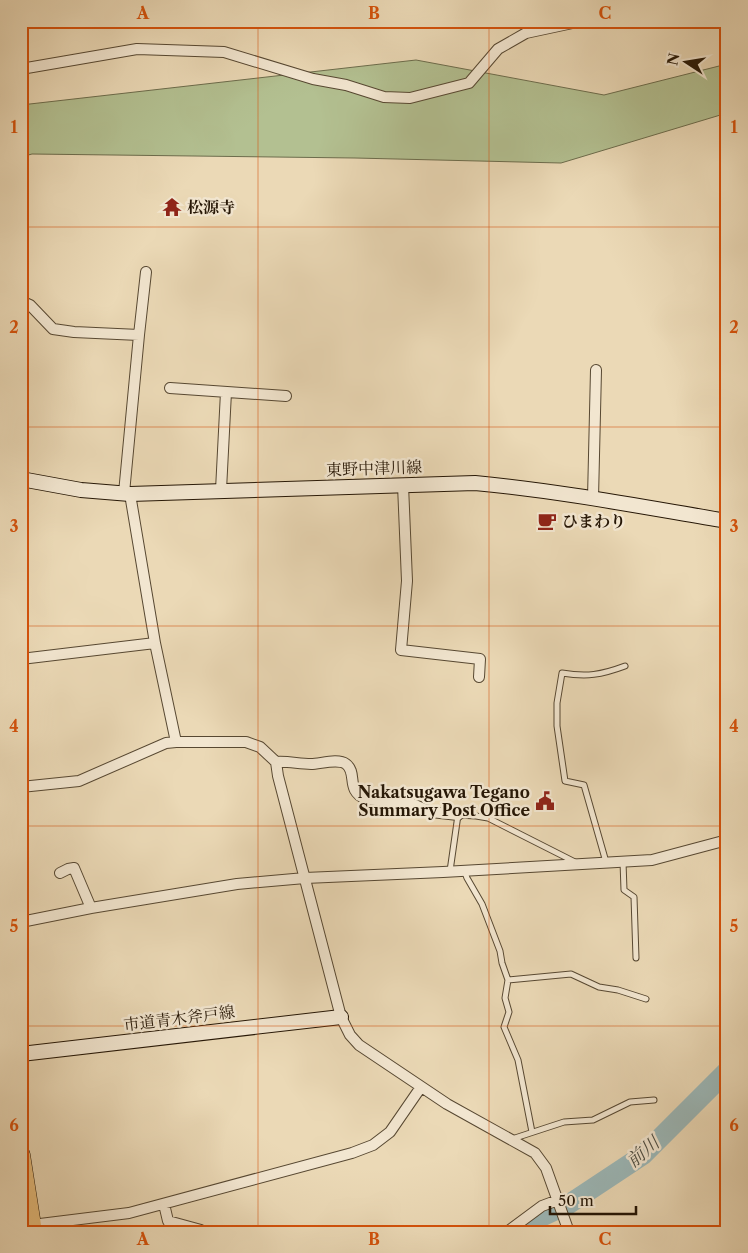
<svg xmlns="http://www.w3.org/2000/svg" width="748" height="1253" font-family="'Libre Caslon Text','Noto Serif JP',serif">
	<rect width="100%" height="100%" fill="#ebd9b6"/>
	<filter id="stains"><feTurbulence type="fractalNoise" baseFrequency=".004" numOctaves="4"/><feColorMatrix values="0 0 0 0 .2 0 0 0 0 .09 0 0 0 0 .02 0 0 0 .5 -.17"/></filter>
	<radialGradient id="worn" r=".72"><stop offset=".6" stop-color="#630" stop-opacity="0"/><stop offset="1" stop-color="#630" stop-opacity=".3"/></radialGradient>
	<path fill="#b3c091" stroke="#6c6c4c" d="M416,60L604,95L727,64V113L561,163L355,158L32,154L21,157V105Z"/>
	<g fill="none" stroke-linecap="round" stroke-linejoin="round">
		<path stroke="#9cb8b8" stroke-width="20" d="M522,1232L539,1218L569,1204L643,1155L727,1071"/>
		<g stroke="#574832" stroke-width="7">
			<path id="lane" d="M606,862L584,785L565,781L557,726V703L562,673C587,677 601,675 625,666
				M623,862L624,890L634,897L636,958
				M464,870L467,878L482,904L500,951L502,963L508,980L505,998L509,1012L504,1027L518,1060L532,1132
				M450,871L458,815L476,816L488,818L577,863
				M508,980L571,974L599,987L618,990L646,999
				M512,1139L564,1122L593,1120L630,1102L654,1100"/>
		</g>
		<g stroke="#574832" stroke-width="12">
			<path id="street" d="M21,69L137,49L224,52L313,79L346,85L384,97L410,98L469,83L498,49L526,33L582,21
				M21,301L30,305L53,329L74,332L139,335
				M170,388L286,396
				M403,485L407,581L401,650L480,659L479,677
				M221,490L226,392
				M124,493L139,335L146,272
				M130,494L155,643L176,742
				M593,498L596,370
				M21,659L155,643
				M276,762C288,761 299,764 311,764C320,764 338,758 346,764C358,773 345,791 366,799L413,804L431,812L458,815
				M21,787L79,781L166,743L176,742H246L260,747L276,762L278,776L341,1017L350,1035L359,1045L447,1104L535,1153L546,1168L569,1232
				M60,873L68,869L74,868L91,908
				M21,922L91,908L237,884L305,878L443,872L652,860L727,840
				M164,1204L168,1221L201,1230L202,1232
				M32,1225L129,1213L352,1153L373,1145L390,1132L421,1087
				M507,1232L542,1206L558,1200"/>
		</g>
		<g stroke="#261706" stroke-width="16">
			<path id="secondary" d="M21,479L81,490L130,494L475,483C560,491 643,507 727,521
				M21,1054L341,1017"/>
		</g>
		<g stroke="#261706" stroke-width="19">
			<path id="highway" d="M21,1155L33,1232"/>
		</g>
		<use href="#lane" stroke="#f2e6d0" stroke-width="5"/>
		<use href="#street" stroke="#f2e6d0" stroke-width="10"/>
		<use href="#secondary" stroke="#f2e6d0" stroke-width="14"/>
		<use href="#highway" stroke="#e6bc7b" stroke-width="18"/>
	</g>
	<path fill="none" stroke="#d5520b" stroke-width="1" stroke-opacity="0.55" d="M258,21V1232M489,21V1232M21,227H727M21,427H727M21,626H727M21,826H727M21,1026H727"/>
	<defs>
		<g id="temple-bare" transform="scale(1.5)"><path d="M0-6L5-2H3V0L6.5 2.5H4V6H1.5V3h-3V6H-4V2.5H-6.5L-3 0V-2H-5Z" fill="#8f2418" stroke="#f2e6d0" stroke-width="2.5" paint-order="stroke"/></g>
		<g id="cafe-bare" transform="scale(1.5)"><path d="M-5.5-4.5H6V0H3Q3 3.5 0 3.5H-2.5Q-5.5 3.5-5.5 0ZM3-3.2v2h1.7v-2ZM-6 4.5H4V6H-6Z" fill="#8f2418" stroke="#f2e6d0" stroke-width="2.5" paint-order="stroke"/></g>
		<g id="civic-bare" transform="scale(1.5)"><path d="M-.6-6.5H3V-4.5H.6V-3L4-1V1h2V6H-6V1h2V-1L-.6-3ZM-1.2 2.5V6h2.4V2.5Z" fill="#8f2418" stroke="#f2e6d0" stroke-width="2.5" paint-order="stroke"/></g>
	</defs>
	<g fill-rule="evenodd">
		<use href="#temple-bare" x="172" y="207"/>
		<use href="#cafe-bare" x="547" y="521"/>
		<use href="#civic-bare" x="545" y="801"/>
	</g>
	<g text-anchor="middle" stroke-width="5" stroke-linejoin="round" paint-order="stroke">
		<g font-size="16" font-weight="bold" fill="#261706" stroke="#f2e6d0" text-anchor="start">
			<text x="187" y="213">松源寺</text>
			<text x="562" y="527">ひまわり</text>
			<text x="530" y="798" text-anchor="end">Nakatsugawa Tegano<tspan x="530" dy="18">Summary Post Office</tspan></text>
		</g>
		<g font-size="16" fill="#261706" stroke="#f2e6d0">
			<text transform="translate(374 468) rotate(-2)" y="6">東野中津川線</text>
			<text transform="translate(179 1018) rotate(-7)" y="6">市道青木斧戸線</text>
		</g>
		<g font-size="18" font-style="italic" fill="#4f4f44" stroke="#f2e6d0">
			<text transform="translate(643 1152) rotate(-40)" y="6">前川</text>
		</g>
	</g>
	<rect width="748" height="1253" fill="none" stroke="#ebd9b6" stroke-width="55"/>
	<g transform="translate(686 62) rotate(282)" stroke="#f2e6d0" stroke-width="4" paint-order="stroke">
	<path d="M0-4L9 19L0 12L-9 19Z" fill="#261706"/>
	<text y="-8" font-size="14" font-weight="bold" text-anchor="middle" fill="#261706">N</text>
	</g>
	<path d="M550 1206v8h86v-8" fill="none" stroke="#261706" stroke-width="2.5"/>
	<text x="558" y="1206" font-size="15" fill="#261706" stroke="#f2e6d0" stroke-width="4" paint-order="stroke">50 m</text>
	<rect x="28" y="28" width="692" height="1198" fill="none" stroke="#d5520b" stroke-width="2"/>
	<g font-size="16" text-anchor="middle" font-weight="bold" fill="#d5520b">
		<text x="143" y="19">A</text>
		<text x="374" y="19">B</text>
		<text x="605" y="19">C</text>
		<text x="14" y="133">1</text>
		<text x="734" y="133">1</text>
		<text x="14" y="333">2</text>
		<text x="734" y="333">2</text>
		<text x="14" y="532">3</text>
		<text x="734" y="532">3</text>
		<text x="14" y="732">4</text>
		<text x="734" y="732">4</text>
		<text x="14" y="932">5</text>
		<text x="734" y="932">5</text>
		<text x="14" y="1131">6</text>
		<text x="734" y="1131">6</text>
		<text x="143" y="1245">A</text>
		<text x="374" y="1245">B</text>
		<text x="605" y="1245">C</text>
	</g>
	<rect width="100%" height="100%" filter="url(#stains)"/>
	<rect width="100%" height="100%" fill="url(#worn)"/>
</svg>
